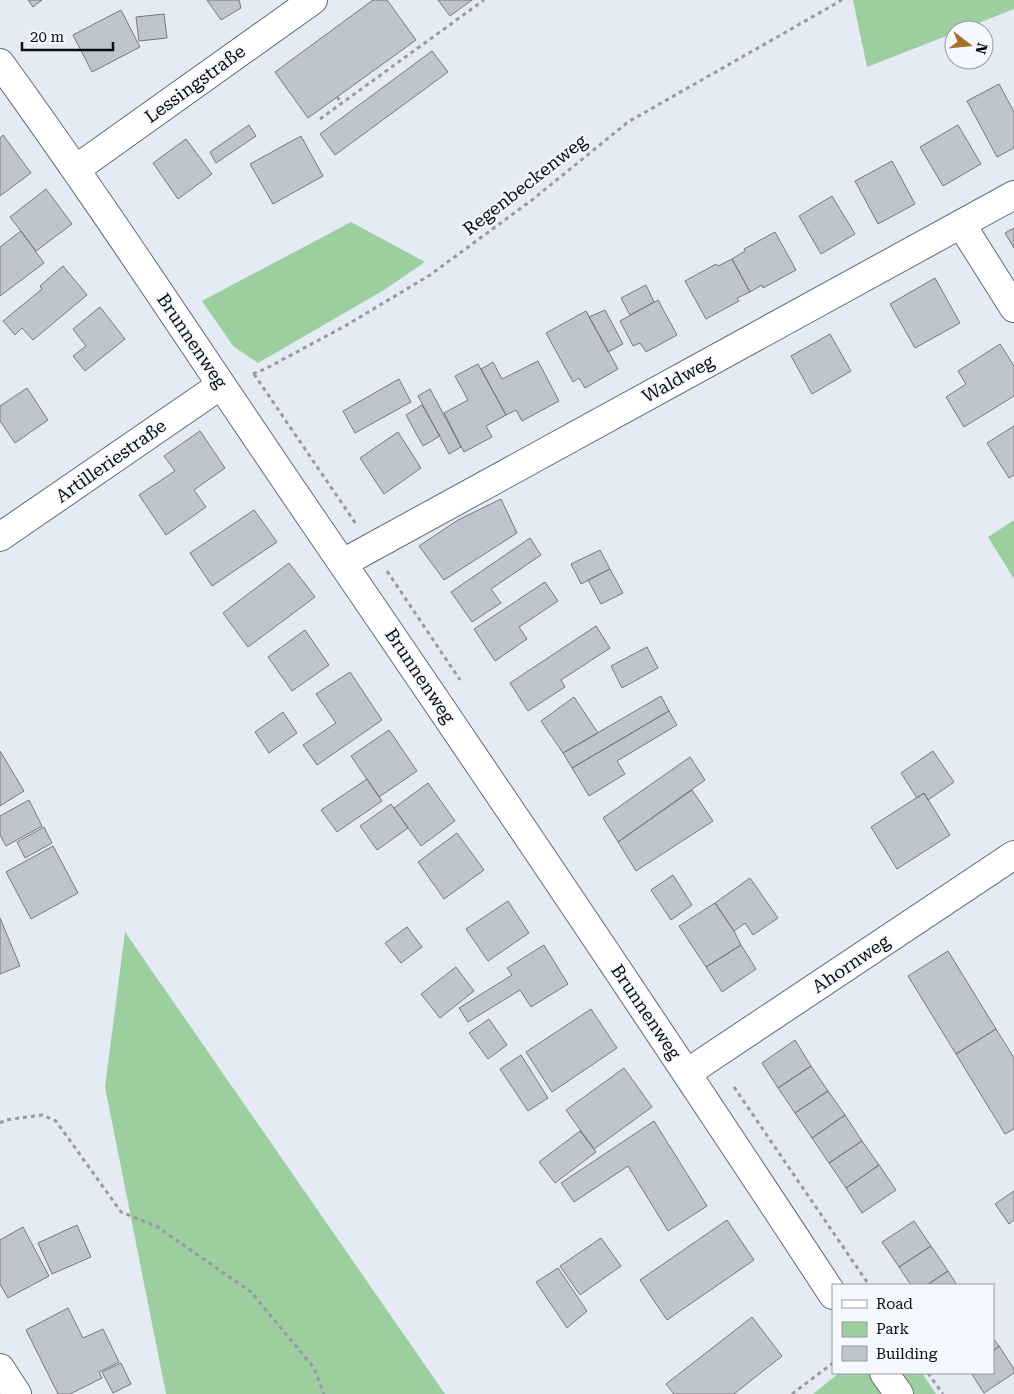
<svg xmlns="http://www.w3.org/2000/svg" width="1014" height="1394" font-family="'Roboto Serif',serif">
	<rect width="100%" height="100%" fill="#e5ebf5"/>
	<path fill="#9ccea0" d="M853,0H1014V9L961,30H954V33L867,67Z
		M351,222L425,262L384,290L258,363L233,346L202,301Z
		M1014,520V579L988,537Z
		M125,932L445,1394H166L105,1087Z
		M839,1373H922L936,1394H813Z"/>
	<path fill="#bfc5ce" stroke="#747981" d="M28,0H42L33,7Z
		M207,0H239L241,8L221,20Z
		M373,0H387L416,40L308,118L275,72Z
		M438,0H472L450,16Z
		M121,10L140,47L92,72L73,35Z
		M164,14L167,38L139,41L136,17Z
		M432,51L448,72L335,155L320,134Z
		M999,84L1014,112V148L997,157L967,101Z
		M249,125L256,136L216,163L210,152Z
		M958,125L981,164L943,186L920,147Z
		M3,135L31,173L0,196V138Z
		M301,136L323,176L273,204L250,164Z
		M186,139L212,174L178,199L153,163Z
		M892,161L915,204L878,224L855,181Z
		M46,189L72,224L36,251L10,217Z
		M832,196L855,234L821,254L799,216Z
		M1014,228V248L1005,233Z
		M21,231L44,263L0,296V247Z
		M775,232L796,270L763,288L762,285L750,292L732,259L745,251L744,249Z
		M732,259L750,292L737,298L739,301L706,319L685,281L716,264L718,266Z
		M63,266L87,295L33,340L22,328L15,335L3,321L42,289L40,286Z
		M935,278L960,323L915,348L890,304Z
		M646,285L654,302L630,315L621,298Z
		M658,300L677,335L646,352L640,343L633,346L620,321Z
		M100,307L125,339L85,371L73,356L86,346L73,329Z
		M605,310L623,344L608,352L589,317Z
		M586,311L618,369L585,388L579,378L573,382L546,333Z
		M830,334L851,371L812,394L791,356Z
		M1000,344L1014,366V396L964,427L946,397L966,384L958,371Z
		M538,361L559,401L522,421L516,410L506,415L481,369L493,362L502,379Z
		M478,364L506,415L486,426L492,437L464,452L444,413L468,400L455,376Z
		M399,379L411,402L355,433L343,411Z
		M27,388L48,420L15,443L0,421V406Z
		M430,389L461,447L449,454L418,396Z
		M422,405L440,436L423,446L406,415Z
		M1014,426V475L1009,478L987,443Z
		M200,431L225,468L194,490L206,507L166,535L139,495L175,471L164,456Z
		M398,432L421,468L384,494L360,458Z
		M501,499L517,533L444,580L419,546L458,520Z
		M254,510L277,542L212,586L190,553Z
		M530,538L541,555L491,589L501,603L472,622L451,592Z
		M600,550L610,569L581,584L571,564Z
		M289,563L315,597L248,647L223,613Z
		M610,569L623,593L601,604L588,580Z
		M545,582L558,601L519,627L527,639L495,661L474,629Z
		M596,626L610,648L561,680L565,687L528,711L510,683Z
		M305,630L329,665L292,691L268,657Z
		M647,647L658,668L622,688L611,666Z
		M350,672L382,720L317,765L303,745L336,723L316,694Z
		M661,696L669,711L572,768L563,753Z
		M574,697L598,733L563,753L541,721Z
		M669,711L677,725L617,761L625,774L589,796L572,768Z
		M283,712L297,733L269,753L255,732Z
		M389,730L417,771L379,797L351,756Z
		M0,751L24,791L0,806Z
		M933,751L954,782L928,800L924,793L917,798L901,773Z
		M690,757L705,780L618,842L603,818Z
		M367,779L382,801L337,832L321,810Z
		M428,783L455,821L421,846L394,808Z
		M692,790L713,821L636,871L618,842Z
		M924,793L950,835L897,869L871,827Z
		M29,800L42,826L6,846L0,835V816Z
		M391,804L408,828L377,850L360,826Z
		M44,827L52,843L25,858L17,842Z
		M457,833L484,870L444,899L418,862Z
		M53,846L78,893L31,919L6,872Z
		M673,875L692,905L671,920L651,890Z
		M750,878L778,918L753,935L745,923L734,931L715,903Z
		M508,901L529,933L488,961L466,929Z
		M715,903L734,931L741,945L706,967L679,926Z
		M0,918L20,966L0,974Z
		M407,927L422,947L401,963L385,943Z
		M544,945L568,984L531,1007L520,990L468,1022L459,1008L512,975L507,968Z
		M741,945L756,969L722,992L706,967Z
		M948,951L996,1029L956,1054L908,976Z
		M456,967L474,991L440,1018L421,994Z
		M591,1009L617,1048L552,1092L526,1052Z
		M489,1019L507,1045L488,1059L469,1033Z
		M996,1029L1014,1058V1129L1005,1134L956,1054Z
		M795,1040L811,1066L778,1088L762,1063Z
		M521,1055L548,1098L528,1111L500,1069Z
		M811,1066L828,1091L795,1113L778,1088Z
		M624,1068L652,1107L594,1149L566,1110Z
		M828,1091L845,1115L812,1138L795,1113Z
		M845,1115L862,1141L829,1163L812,1138Z
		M654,1121L707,1206L668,1231L628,1166L574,1202L561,1183Z
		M580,1131L596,1152L555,1183L539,1162Z
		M862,1141L879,1165L846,1188L829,1163Z
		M879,1165L896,1190L862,1213L846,1188Z
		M1014,1191V1220L1009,1224L995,1204Z
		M727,1220L754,1260L667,1320L640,1280Z
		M914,1221L931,1246L899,1267L882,1242Z
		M77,1225L91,1257L52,1274L38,1243Z
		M23,1227L49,1276L8,1298L0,1284V1240Z
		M601,1238L621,1266L580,1295L560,1266Z
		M931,1246L948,1271L927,1285H911L899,1267Z
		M558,1268L587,1311L567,1328L536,1282Z
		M948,1271L957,1285H927Z
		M68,1308L83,1338L103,1329L119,1362L99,1372L102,1378L70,1394H58L26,1330Z
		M752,1317L782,1356L734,1394H674L666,1384Z
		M993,1338L999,1346L993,1351Z
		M999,1346L1014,1369V1373L984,1393L971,1373H993V1351Z
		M121,1363L131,1384L113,1393L102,1372Z"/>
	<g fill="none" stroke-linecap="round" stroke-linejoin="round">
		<g stroke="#656a72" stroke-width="30">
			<path id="minor" d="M0,63C108,212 208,367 312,519C488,776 662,1034 833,1295
				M76,169L313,0
				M961,224L1014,308
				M0,537L221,385
				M343,563L1014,195
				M687,1073L1014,855
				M0,1368L17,1394
				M884,1373L899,1394"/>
		</g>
		<path stroke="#969aa2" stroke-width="3" stroke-dasharray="4 4" stroke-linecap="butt" d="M337,97L342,103
			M320,119L484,0
			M253,374L267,368L345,326L430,275L532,200L628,122L842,0
			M254,374L356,524
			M387,571L460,680
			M734,1087L869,1285
			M0,1123L5,1120L42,1115L56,1121L121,1212L156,1226L251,1292L314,1368L324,1394
			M928,1373L943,1394
			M792,1394L833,1363"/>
		<use href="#minor" stroke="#fff" stroke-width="28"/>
	</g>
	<g text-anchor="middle" stroke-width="4" stroke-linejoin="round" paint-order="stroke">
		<g font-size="18" fill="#0a0c0f" stroke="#f5f8fe">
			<text transform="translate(195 84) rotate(-36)" y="6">Lessingstraße</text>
			<text transform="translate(525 185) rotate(-38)" y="6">Regenbeckenweg</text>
			<text transform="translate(192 341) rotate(56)" y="6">Brunnenweg</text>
			<text transform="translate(678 379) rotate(-29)" y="6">Waldweg</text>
			<text transform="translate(111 461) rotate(-35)" y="6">Artilleriestraße</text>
			<text transform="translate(420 676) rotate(56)" y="6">Brunnenweg</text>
			<text transform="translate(851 964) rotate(-34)" y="6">Ahornweg</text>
			<text transform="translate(646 1012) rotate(56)" y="6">Brunnenweg</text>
		</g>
	</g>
	<rect x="832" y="1284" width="162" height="90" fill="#f5f8fe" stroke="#979a9e"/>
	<rect x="842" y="1300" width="25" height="8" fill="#ffffff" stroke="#979a9e"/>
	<text x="876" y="1309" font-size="15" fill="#0a0c0f">Road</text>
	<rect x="842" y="1322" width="25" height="15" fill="#9ccea0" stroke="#979a9e"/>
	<text x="876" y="1334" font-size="15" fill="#0a0c0f">Park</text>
	<rect x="842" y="1346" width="25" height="15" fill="#bfc5ce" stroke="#979a9e"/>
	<text x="876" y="1359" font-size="15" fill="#0a0c0f">Building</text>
	<g transform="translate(969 45) rotate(106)"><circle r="24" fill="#f5f8fe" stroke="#979a9e"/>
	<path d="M0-4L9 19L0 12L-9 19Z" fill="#a66f2b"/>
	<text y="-8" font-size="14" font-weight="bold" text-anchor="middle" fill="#0a0c0f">N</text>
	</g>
	<path d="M22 42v8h91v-8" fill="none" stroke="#0a0c0f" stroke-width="2.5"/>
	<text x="30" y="42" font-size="15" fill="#0a0c0f" stroke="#f5f8fe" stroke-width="4" paint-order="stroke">20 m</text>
</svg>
